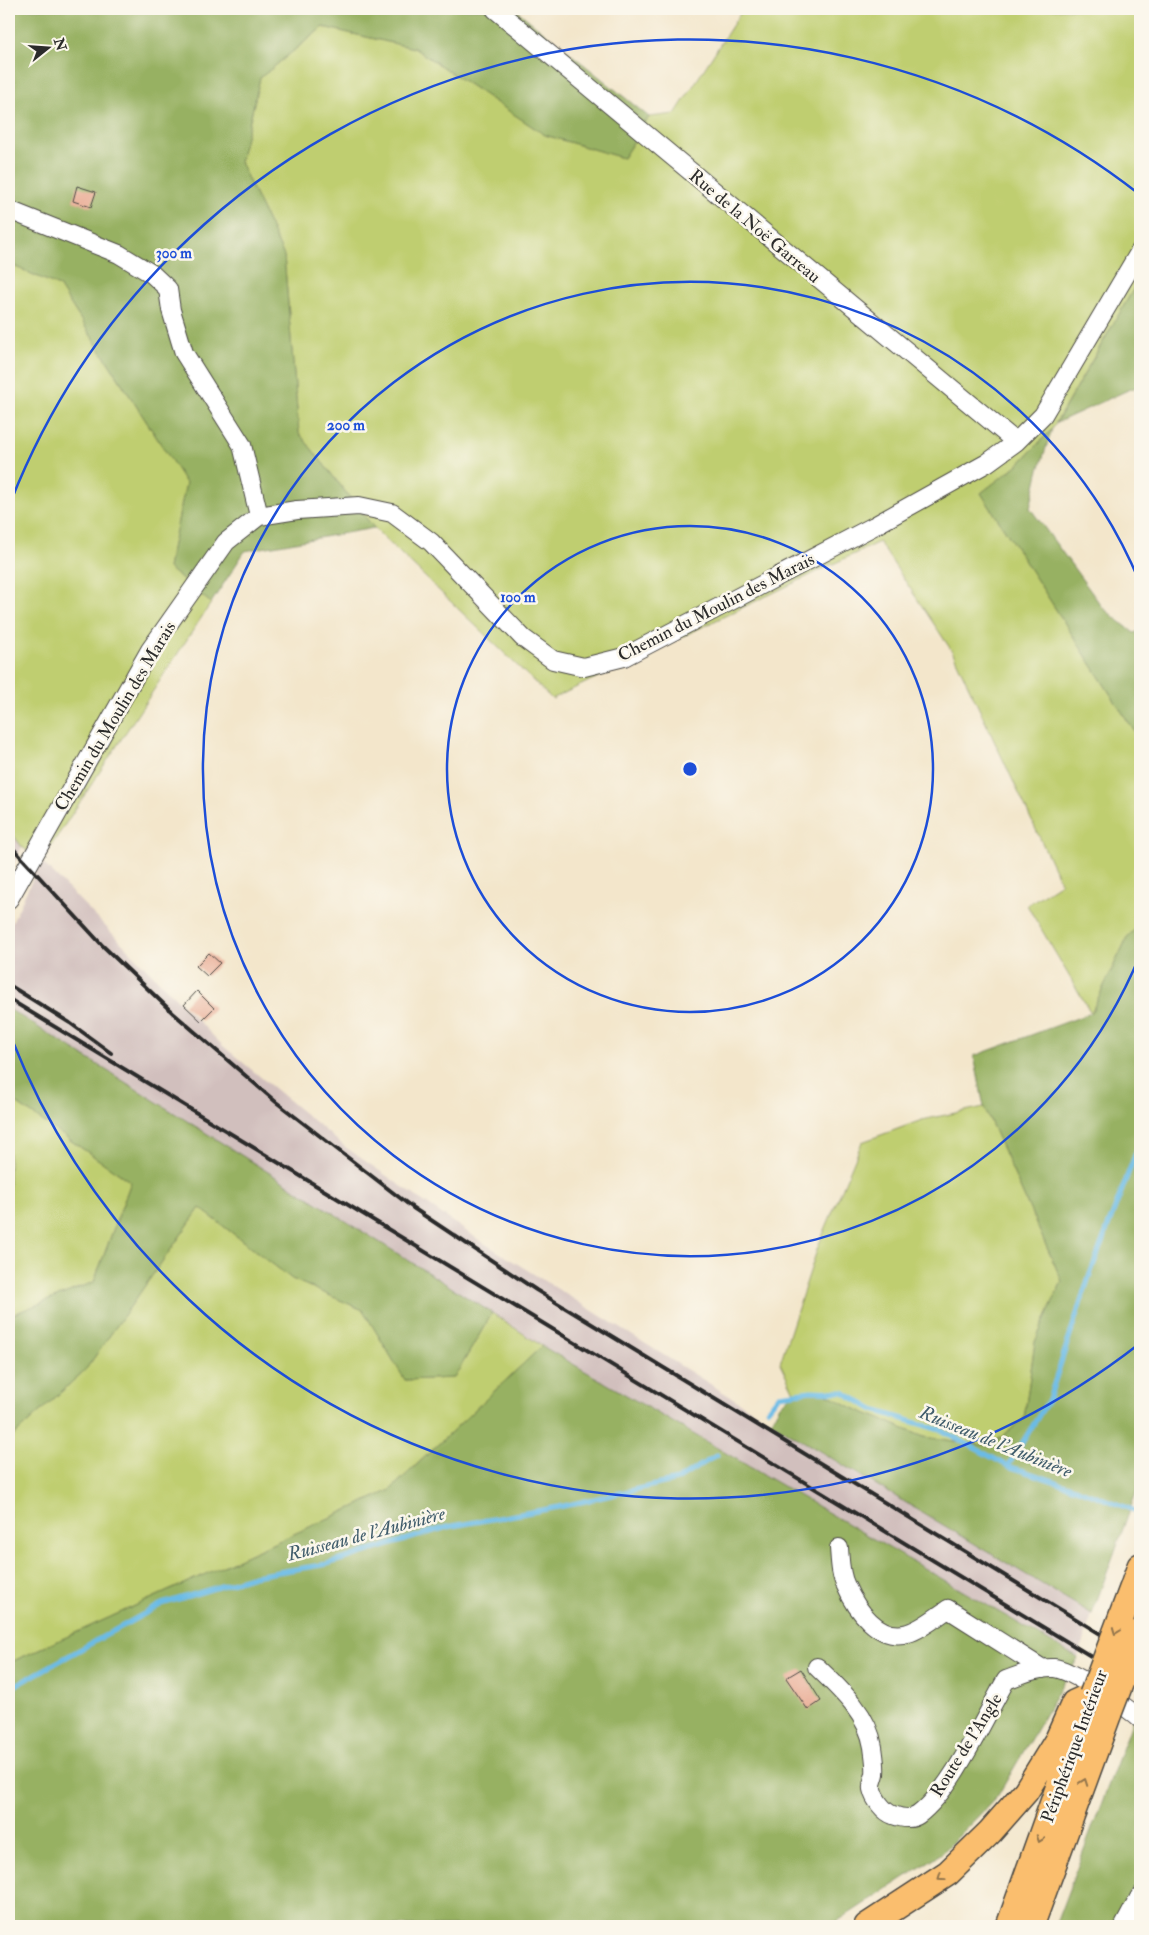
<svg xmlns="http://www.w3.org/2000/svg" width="1149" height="1935" font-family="'IM FELL Double Pica',serif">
	<rect width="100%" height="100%" fill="#fbf7ec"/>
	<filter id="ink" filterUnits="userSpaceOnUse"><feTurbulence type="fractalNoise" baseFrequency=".02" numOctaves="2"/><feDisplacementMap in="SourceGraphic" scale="10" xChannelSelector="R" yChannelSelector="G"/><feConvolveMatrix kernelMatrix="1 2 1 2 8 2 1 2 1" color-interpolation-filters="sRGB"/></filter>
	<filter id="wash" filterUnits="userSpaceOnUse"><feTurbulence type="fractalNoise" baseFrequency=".0096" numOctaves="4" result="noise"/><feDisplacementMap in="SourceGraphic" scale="20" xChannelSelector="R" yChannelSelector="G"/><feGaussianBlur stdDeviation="1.12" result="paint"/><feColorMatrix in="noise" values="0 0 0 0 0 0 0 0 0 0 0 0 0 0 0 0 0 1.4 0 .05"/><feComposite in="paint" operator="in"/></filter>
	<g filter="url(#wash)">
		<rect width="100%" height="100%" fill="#f3e6cb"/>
		<path fill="#d1bfbd" d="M9,829L22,847L9,873Z
			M41,861L223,1046L345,1147L479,1240L771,1422L1092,1614L1078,1658L542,1346L9,1009V929Z"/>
		<path fill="#bfce70" stroke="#757c4e" d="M743,9H1140V278L1052,429L1020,463L981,493L1140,740V924L1128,936L1091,1013L1027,905L1061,883L952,651L879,542L552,699L374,528L299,433L284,256L240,162L260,78L323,27L414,48L545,135L623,158L649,117L675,114Z
			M9,264L59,286L186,483L168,568L211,603L41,861L22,847L9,829Z
			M9,1098L131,1182L94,1282L9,1316Z
			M984,1107L1062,1281L1035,1342L1024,1419L990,1446L924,1437L853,1408L820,1390L794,1392L780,1363L819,1244L862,1142L922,1120Z
			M200,1208L292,1279L363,1310L405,1380L454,1378L492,1313L542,1346L389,1491L9,1663V1440L86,1369Z"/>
		<path fill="#97b162" stroke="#616e46" d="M9,9H515L649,117L623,158L545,135L414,48L323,27L260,78L240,162L284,256L299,433L374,528L245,551L211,603L168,568L186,483L59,286L9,264Z
			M1140,278V386L1128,390L1056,423Z
			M1052,429L1038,473L1030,508L1103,608L1134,633L1140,631V740L981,493L1020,463Z
			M1140,924V1482L1092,1614L771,1422L780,1405L794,1392L820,1390L853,1408L924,1437L990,1446L1024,1419L1035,1342L1062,1281L984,1107L974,1056L1091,1013L1128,936Z
			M9,1009L492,1313L454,1378L405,1380L363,1310L292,1279L200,1208L86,1369L9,1440V1316L94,1282L131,1182L9,1098Z
			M542,1346L1078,1658L997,1797L942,1853L830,1926H9V1663L389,1491Z
			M1138,1701L1140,1702V1926H1055L1129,1731Z"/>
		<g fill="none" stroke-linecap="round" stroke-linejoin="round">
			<path stroke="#6bbbe6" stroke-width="5" d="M768,1409L779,1395L811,1391L843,1392L874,1410L943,1431L1008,1466L1075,1488L1133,1510
				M1008,1466L1049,1399L1089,1277L1140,1142
				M9,1689L162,1604L254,1576L327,1564L447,1527L559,1507L677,1480L717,1455"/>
		</g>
		<g id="blocks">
			<path fill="#e7a38a" d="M77,186L96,192L91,207L73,201Z
				M209,953L220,963L207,976L196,966Z
				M197,991L214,1008L201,1021L184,1005Z
				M801,1669L821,1701L808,1710L786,1678Z"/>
		</g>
	</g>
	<g filter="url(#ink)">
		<use href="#blocks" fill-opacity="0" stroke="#494743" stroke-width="1"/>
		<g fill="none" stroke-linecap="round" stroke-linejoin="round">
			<g stroke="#494743" stroke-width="20">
				<path id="minor" d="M495,9L1016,442
					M9,210L119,254L152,274L168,289L171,310L184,353L242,445L259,516
					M9,899L150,650L226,542L259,516L297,510L359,506L392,513L431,542L523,638L553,660L584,667L624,657L874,526L987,463L1016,442L1043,415L1140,251
					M839,1548C840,1560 840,1575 846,1586C856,1609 879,1642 908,1633C922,1629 936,1617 948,1609L1043,1669
					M817,1667C840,1689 868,1714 873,1747C874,1755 876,1766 875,1774C874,1779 871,1784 872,1789C874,1799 884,1812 893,1815C901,1818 911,1820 918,1815C952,1790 984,1718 1006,1680C1020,1675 1038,1667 1054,1668C1070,1669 1127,1707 1140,1719
					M1124,1926L1140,1896"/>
			</g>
			<g stroke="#494743" stroke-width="28">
				<path id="highway" d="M1133,1586L1140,1566
					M867,1926L948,1873L990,1832L1026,1791L1058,1739L1074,1703L1092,1695
					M1009,1926L1082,1721
					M1031,1926L1109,1713"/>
			</g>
			<use href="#minor" stroke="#fff" stroke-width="18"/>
			<use href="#highway" stroke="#fabe6e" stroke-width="25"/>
			<path stroke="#2b2b2b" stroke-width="4" d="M9,844L103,946L173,1013L276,1102L413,1208L536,1290L1140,1658
				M9,985L70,1023L111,1053
				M9,999L1140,1686"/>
			<g stroke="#494743" stroke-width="28" stroke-linecap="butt">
				<path id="highway-bridge" d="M1092,1695L1133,1586
					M1109,1713L1140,1632"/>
			</g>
			<use href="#highway-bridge" stroke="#fabe6e" stroke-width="25"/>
		</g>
		<defs><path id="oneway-chevron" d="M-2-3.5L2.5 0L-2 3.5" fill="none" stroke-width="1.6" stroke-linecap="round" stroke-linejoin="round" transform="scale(1.25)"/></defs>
		<g stroke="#92744c">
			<use href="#oneway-chevron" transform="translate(1116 1631) rotate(111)"/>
			<use href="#oneway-chevron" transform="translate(1084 1782) rotate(-70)"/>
			<use href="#oneway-chevron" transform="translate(1040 1839) rotate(110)"/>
			<use href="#oneway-chevron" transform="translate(941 1877) rotate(145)"/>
		</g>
	</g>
	<g fill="none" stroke="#1d4ed8" stroke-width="2.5">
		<circle cx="690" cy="769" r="243"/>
		<path d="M1140 955A487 487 0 1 1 1140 583"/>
		<path d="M1139 1344A730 730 0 0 1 11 1037M11 501A730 730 0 0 1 1139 194"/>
	</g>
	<g text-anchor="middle" stroke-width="5" stroke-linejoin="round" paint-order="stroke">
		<g font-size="18" fill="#2b2b2b" stroke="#fbf7ec">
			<text transform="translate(755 226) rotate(40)" y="6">Rue de la Noë Garreau</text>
			<text transform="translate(716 607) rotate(-27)" y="6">Chemin du Moulin des Marais</text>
			<text transform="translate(115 716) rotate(-59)" y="6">Chemin du Moulin des Marais</text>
			<text transform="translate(966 1745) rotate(-58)" y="6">Route de l'Angle</text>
			<text transform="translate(1074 1746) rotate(-70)" y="6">Périphérique Intérieur</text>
		</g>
		<g font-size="19" font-style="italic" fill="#415d6c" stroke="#fbf7ec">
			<text transform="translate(996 1441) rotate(22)" y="7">Ruisseau de l'Aubinière</text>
			<text transform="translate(366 1533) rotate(-15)" y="7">Ruisseau de l'Aubinière</text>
		</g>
	</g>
	<circle cx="690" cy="769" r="8" fill="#1d4ed8" stroke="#fbf7ec" stroke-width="2.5"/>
	<g font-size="15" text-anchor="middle" font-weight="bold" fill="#1d4ed8" stroke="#fbf7ec" stroke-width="5" stroke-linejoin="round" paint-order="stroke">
		<text x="174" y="258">300 m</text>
		<text x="346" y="430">200 m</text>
		<text x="518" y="602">100 m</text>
	</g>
	<rect width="1149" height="1935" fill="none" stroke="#fbf7ec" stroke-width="30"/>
	<g transform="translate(48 48) rotate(73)" stroke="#fbf7ec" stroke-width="4" paint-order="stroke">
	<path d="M0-4L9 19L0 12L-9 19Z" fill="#2b2b2b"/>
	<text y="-8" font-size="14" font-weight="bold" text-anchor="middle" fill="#2b2b2b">N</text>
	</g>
</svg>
